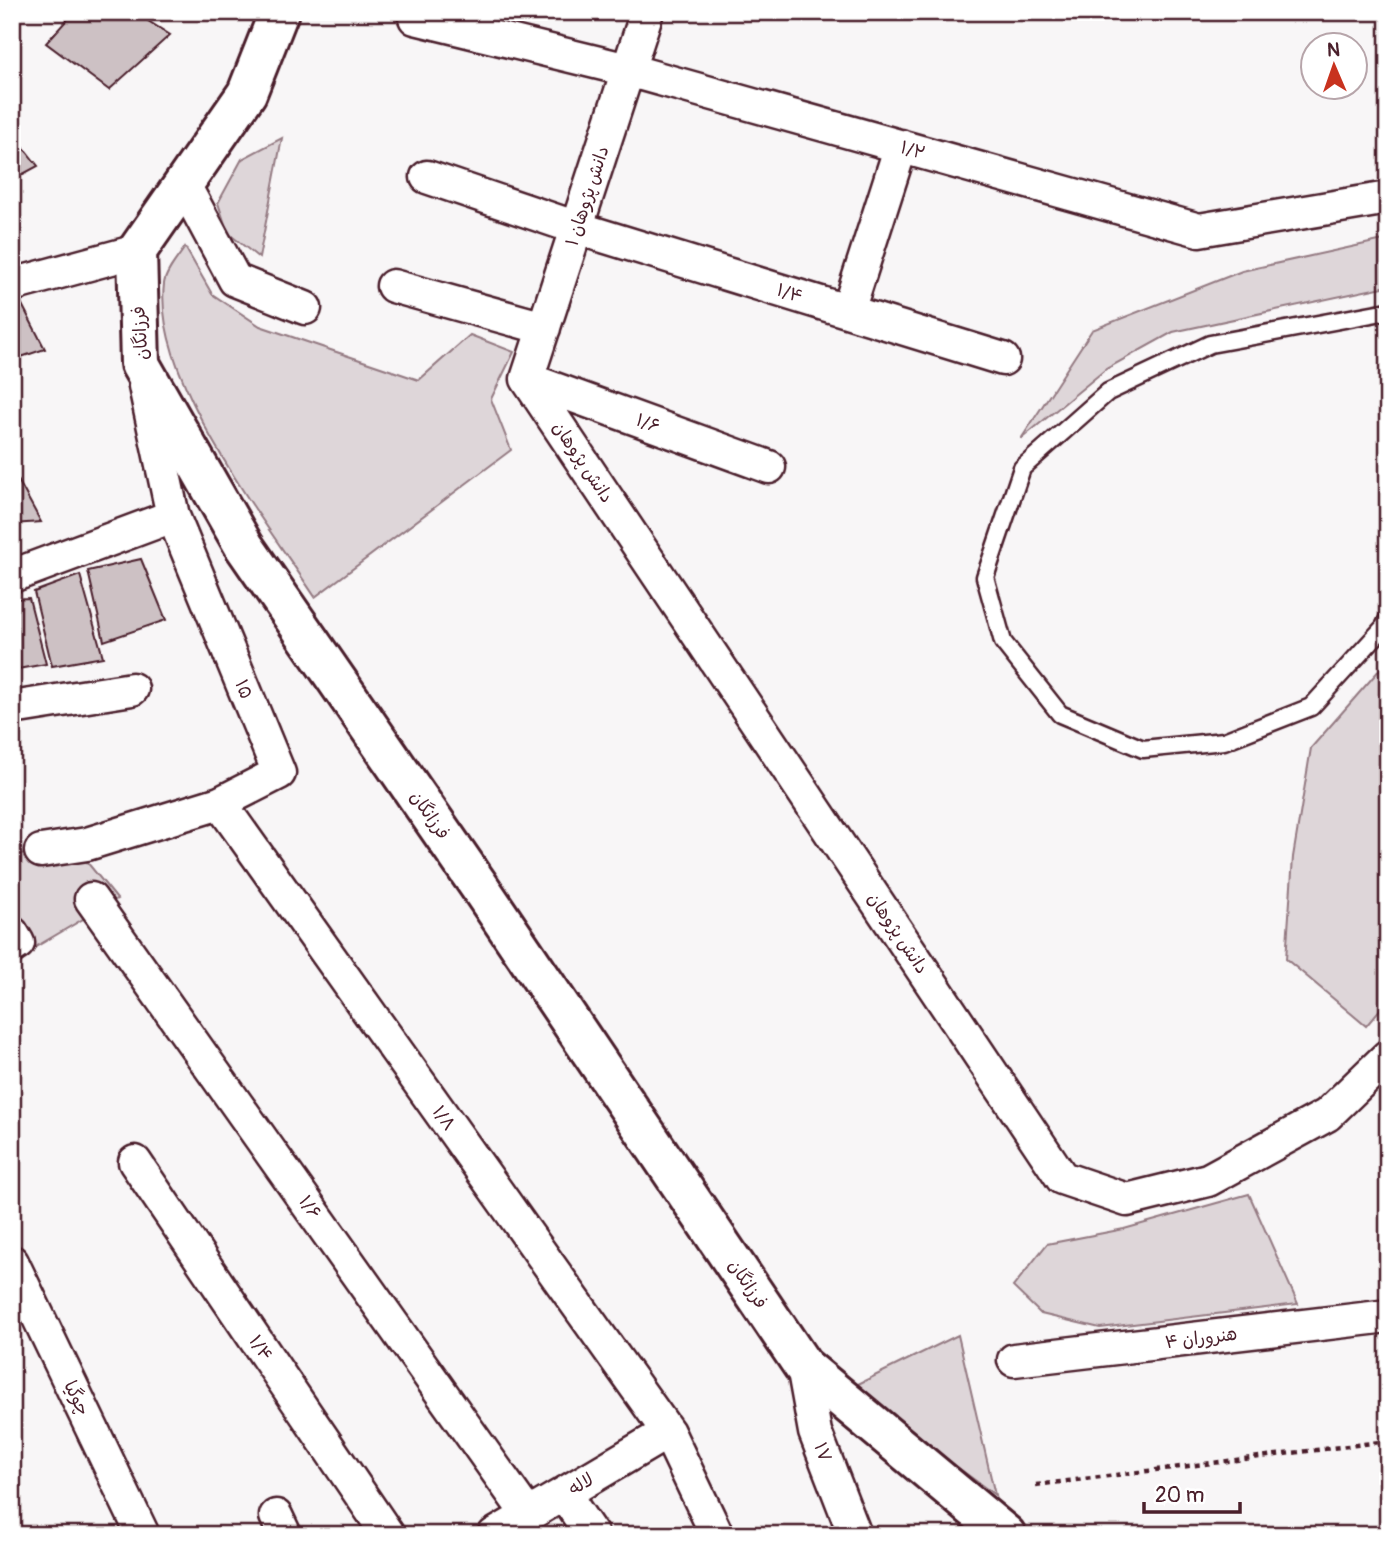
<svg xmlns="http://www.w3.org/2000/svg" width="1400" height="1547" font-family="Pangolin,'Playpen Sans Arabic',sans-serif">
	<rect width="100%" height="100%" fill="#f8f6f7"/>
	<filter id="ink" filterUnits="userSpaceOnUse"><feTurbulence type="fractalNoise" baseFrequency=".0143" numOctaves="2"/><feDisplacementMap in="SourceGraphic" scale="14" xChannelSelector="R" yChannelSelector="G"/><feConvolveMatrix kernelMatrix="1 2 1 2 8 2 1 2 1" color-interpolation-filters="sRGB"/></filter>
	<g filter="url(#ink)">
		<path fill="#ded6d9" stroke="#947a82" stroke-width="2" d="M282,138L259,258L228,233L218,203L242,159Z
			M1388,239V286L1173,332L1106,369L1021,439L1092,330L1242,271Z
			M185,247L212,294L260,326L419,380L470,335L514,352L491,399L511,450L315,597C264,520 153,378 164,284C165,272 179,257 185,247Z
			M1388,660V1000L1366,1026L1286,959L1293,857L1311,748Z
			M74,846L117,899L32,949L12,906V855Z
			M1249,1194L1298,1304L1100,1328L1041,1314L1013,1287L1047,1244L1124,1229Z
			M958,1335L995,1495L926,1444L854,1386Z"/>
		<path fill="#cdc1c4" stroke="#4a1f2b" stroke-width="2" d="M74,12H134L170,35L109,90L46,43Z
			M12,133L38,166L12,180Z
			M14,289L45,349L12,360V290Z
			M12,469L41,522L12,524Z
			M141,559L166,620L104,641L88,571Z
			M80,575L103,657L52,666L34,592Z
			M29,598L46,664L12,670V599Z"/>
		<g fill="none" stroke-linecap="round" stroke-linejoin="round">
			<g stroke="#4a1f2b" stroke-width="21">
				<path id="service" d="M1388,311L1210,344L1108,392L1022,468L985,577L1003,642L1060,714L1143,749L1224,741L1311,707L1384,627L1388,619"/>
			</g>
			<g stroke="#4a1f2b" stroke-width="37">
				<path id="minor" d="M415,18L628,70L1199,230L1388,198
					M427,177L577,228L1003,359
					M183,183L235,280L305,308
					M12,285L137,251
					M393,286L544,328
					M848,311L901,146
					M527,379L1062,1178L1127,1200L1208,1180L1327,1115L1388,1056
					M527,379L647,12
					M527,379L769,467
					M12,576L173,516
					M12,708L132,689
					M220,803L668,1432L717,1535
					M41,851L87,844L220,803L279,773L173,516L145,386
					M91,899L528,1515
					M12,933L18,943L12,947
					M135,1162L388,1535
					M12,1262L143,1535
					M1014,1360L1388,1316
					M803,1366L815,1432L855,1535
					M564,1494L592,1535
					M276,1516L285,1535
					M494,1535L668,1432"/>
			</g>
			<g stroke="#4a1f2b" stroke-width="44">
				<path id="tertiary" d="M279,12L247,93L137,251L140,364L244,546L479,886L803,1366L1006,1535"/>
			</g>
			<path stroke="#4a1f2b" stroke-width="4.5" stroke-dasharray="5 5" stroke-linecap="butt" d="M1036,1485L1388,1441"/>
			<use href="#service" stroke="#fff" stroke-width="16"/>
			<use href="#minor" stroke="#fff" stroke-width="32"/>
			<use href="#tertiary" stroke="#fff" stroke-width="38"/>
		</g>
	</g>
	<g text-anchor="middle" stroke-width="5" stroke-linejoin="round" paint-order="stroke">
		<g font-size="18" fill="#4a1f2b" stroke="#fff">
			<text transform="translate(913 150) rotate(16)" y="6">۱/۲</text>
			<text transform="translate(587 196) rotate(-72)" y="6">دانش پژوهان ۱</text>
			<text transform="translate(790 293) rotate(17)" y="6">۱/۴</text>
			<text transform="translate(140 333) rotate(-94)" y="6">فرزانگان</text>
			<text transform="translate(648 423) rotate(20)" y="6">۱/۶</text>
			<text transform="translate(583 462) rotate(56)" y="6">دانش پژوهان</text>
			<text transform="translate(244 689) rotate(68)" y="6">۱۵</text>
			<text transform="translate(430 815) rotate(55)" y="6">فرزانگان</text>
			<text transform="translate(898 933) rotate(56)" y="6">دانش پژوهان</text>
			<text transform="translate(444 1118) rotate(55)" y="6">۱/۸</text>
			<text transform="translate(310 1207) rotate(55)" y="6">۱/۶</text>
			<text transform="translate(748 1284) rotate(56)" y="6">فرزانگان</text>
			<text transform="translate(1201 1338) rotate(-7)" y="6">هنروران ۴</text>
			<text transform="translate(261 1348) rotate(56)" y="6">۱/۴</text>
			<text transform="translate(77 1398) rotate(64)" y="6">چوگیا</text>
			<text transform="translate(823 1452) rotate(69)" y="6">۱۷</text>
			<text transform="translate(581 1484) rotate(-30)" y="6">لاله</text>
		</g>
	</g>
	<rect width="1400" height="1547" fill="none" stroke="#fff" stroke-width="42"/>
	<rect x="21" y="21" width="1358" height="1505" fill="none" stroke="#4a1f2b" stroke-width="2.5" filter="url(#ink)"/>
	<g transform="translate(1334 66) rotate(358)"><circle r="33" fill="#ffffff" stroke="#b7a5aa" stroke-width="2"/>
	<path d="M0-5L12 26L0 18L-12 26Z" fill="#c8321e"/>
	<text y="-10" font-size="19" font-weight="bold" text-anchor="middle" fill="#4a1f2b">N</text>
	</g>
	<path d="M1144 1502v10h96v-10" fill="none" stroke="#4a1f2b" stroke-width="3.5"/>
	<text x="1155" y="1502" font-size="21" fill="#4a1f2b" stroke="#ffffff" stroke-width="5" paint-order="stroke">20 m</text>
</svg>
